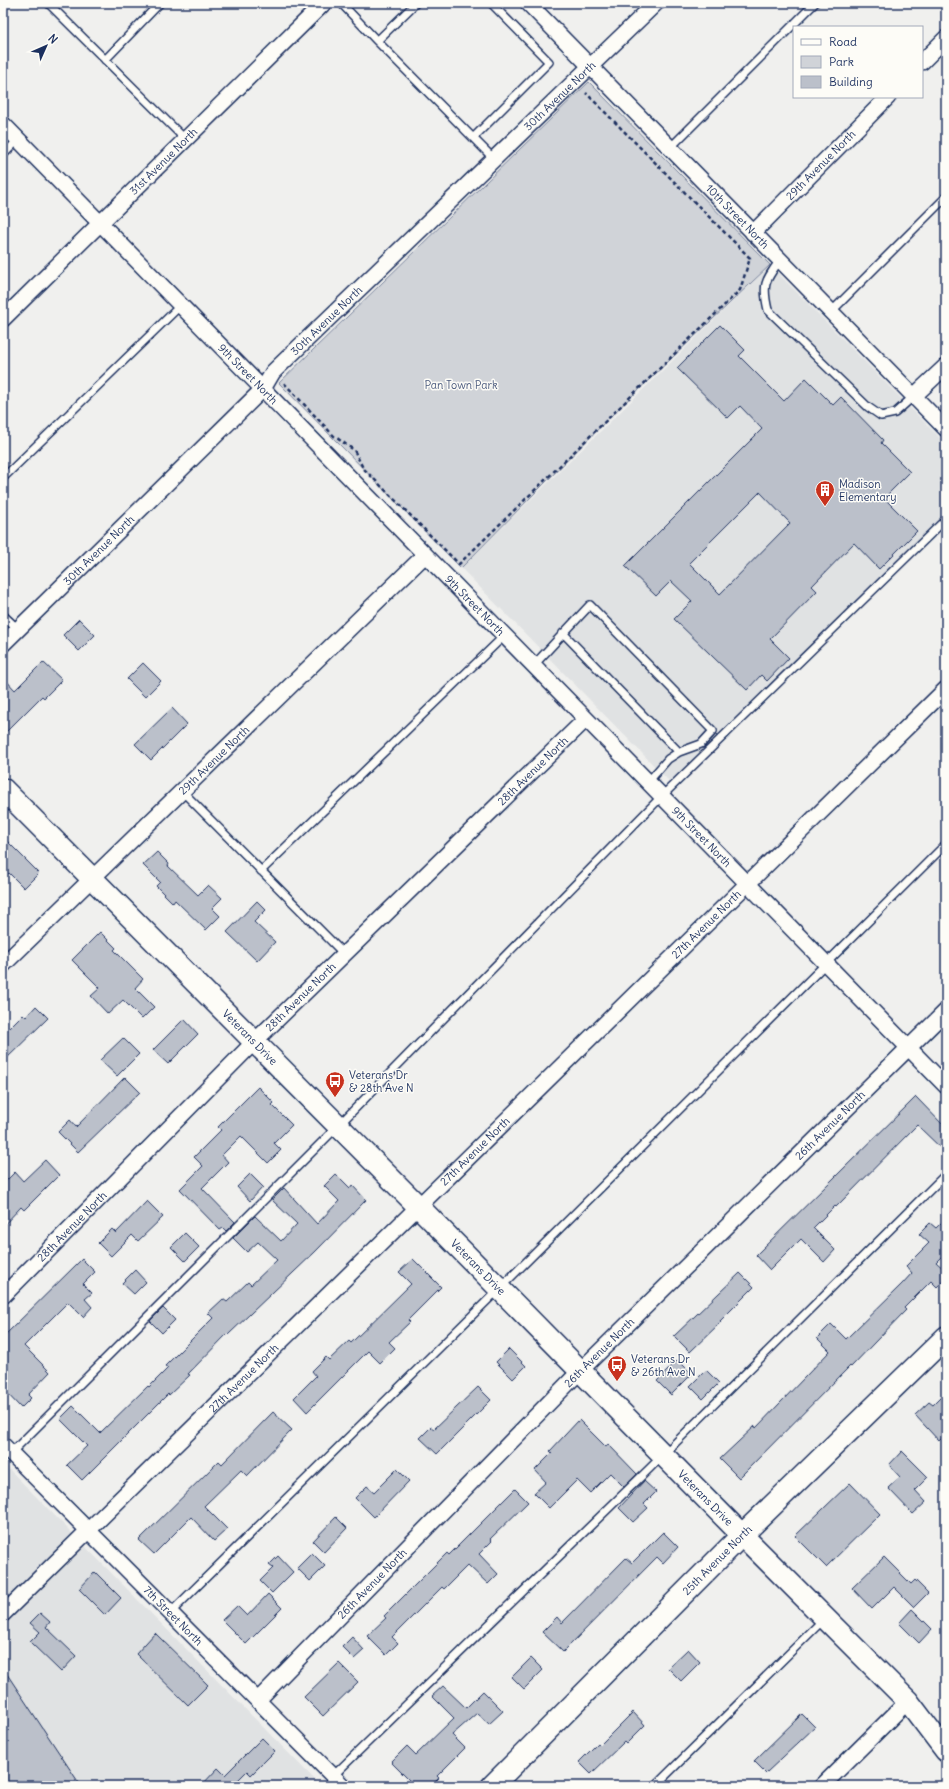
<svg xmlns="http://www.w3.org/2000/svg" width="949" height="1789" font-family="Delius,sans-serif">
	<rect width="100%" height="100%" fill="#f0f0ee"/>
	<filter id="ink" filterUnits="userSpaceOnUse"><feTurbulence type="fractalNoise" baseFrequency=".025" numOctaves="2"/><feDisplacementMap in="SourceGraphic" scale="8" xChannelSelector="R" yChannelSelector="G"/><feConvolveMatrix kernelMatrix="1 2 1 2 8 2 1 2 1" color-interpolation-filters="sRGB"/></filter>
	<g filter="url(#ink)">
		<path fill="#e0e2e3" d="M770,265L946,444V517L673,785L461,568Z
			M3,1463L321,1786H3Z"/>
		<path fill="#d0d3d8" stroke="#76819b" d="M589,82L770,265L614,413L461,568L279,383Z"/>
		<path fill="#bbc0ca" stroke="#1b2f5e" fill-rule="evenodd" d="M720,325L745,350L739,356L784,401L806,378L833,405L841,397L883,440L881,443L910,472L884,498L917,531L879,569L854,543L812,586L817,591L770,639L789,658L767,681L761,675L747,690L674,619L692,601L671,581L656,596L625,566L762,429L740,406L728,418L677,368ZM760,492L790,523L720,594L689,563Z
			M79,619L95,635L79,651L63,635Z
			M43,662L62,680L44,698L42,696L3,735V677L15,690Z
			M143,663L161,681L145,697L127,679Z
			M172,708L187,724L151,760L135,744Z
			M3,837L39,873L24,888L9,873L3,879Z
			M157,852L169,864L168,866L198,895L208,885L222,898L212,908L220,916L206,930L175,900L173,903L156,886L160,882L143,865Z
			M257,901L266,910L254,922L275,942L257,961L227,932Z
			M100,932L116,948L114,950L143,979L135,988L154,1007L142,1019L123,1000L108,1014L91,996L100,988L72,960Z
			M36,1006L48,1018L3,1062V1034L23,1014L26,1017Z
			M184,1019L198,1034L168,1064L153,1050Z
			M123,1038L139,1054L117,1076L100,1060Z
			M125,1077L140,1092L78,1152L58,1132L70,1120L76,1127Z
			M258,1087L274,1103L272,1105L292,1125L274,1143L281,1150L268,1163L241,1136L222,1155L228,1162L202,1188L235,1222L226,1231L223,1228L220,1230L180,1189L203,1166L194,1157L221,1130L218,1127Z
			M916,1097L946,1128V1153L917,1125L836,1207L835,1206L813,1228L835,1250L824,1262L801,1239L770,1270L756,1255Z
			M45,1160L59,1175L24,1210L21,1207L3,1226V1184L15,1172L23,1181Z
			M250,1174L263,1187L250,1201L237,1187Z
			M336,1174L350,1188L352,1185L366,1200L315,1252L229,1334L228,1333L188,1374L190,1375L169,1395L168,1394L82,1480L67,1465L87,1446L60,1419L73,1406L100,1433L148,1386L149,1387L168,1368L165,1366L213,1318L208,1313L223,1299L227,1302L248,1282L251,1285L277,1260L258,1242L247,1252L233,1238L255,1216L281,1241L297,1224L272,1200L284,1188L317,1224L339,1201L324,1186Z
			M147,1201L163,1217L138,1241L132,1235L111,1256L98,1243L112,1229L116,1233Z
			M946,1218V1252L936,1262L946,1271V1278L937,1287L931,1281L904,1308L906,1310L874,1343L851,1367L850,1366L739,1478L720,1459L755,1426L756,1428L830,1351L817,1338L831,1324L846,1339L902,1284L912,1273L906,1266L929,1243L919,1234L930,1223L936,1228Z
			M185,1233L199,1247L185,1261L171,1247Z
			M82,1259L95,1272L83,1284L92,1293L85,1299L92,1307L83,1317L68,1302L24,1346L50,1372L28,1395L31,1398L21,1408L3,1389V1337Z
			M413,1259L441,1287L408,1320L410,1322L389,1342L395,1348L380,1363L368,1351L307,1412L294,1398L316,1376L312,1371L326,1357L329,1360L349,1341L351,1343L411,1284L399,1272Z
			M135,1270L146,1282L134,1294L122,1283Z
			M740,1273L754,1287L720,1321L721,1322L690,1352L674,1336Z
			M163,1308L175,1320L162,1333L150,1321Z
			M509,1349L526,1366L513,1379L496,1362Z
			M678,1360L692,1374L671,1395L657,1381Z
			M706,1370L719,1383L703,1399L690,1386Z
			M478,1387L491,1400L437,1454L420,1438L431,1427L434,1429Z
			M946,1392V1434L939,1441L915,1415L929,1402L933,1405Z
			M273,1412L292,1430L247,1476L241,1470L204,1506L227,1529L214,1541L191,1517L154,1554L139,1540L219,1461L222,1464Z
			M579,1420L606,1447L608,1444L637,1474L624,1487L610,1473L590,1493L577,1480L549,1508L534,1493L546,1482L535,1470L552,1453L550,1451Z
			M902,1451L928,1477L915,1490L926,1502L913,1514L888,1488L900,1477L889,1465Z
			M397,1469L409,1481L374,1517L355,1498L367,1486L374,1492Z
			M644,1481L656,1492L644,1504L648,1508L633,1522L619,1508Z
			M850,1483L880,1514L826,1567L795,1536Z
			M515,1489L528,1502L490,1539L492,1541L479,1554L498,1574L488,1584L468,1565L444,1589L442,1587L392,1637L398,1643L386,1655L367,1636L386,1618L384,1616L447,1553L449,1555Z
			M336,1517L347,1528L324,1552L313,1541Z
			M663,1532L678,1547L663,1563L657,1557L563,1652L542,1632L557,1617L562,1623L626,1558L632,1563Z
			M312,1553L325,1566L310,1581L297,1568Z
			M278,1556L293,1572L272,1593L260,1581L273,1568L269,1565Z
			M884,1557L911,1584L915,1580L928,1593L914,1607L894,1587L872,1609L852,1588Z
			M95,1572L121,1598L105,1615L79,1589Z
			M268,1594L282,1608L246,1644L222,1620L237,1606L247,1616Z
			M912,1609L932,1629L919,1643L899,1623Z
			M40,1613L50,1622L46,1627L76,1656L61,1672L30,1642L40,1632L30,1623Z
			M155,1633L208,1685L188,1705L136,1654Z
			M352,1637L364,1650L354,1659L342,1647Z
			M688,1649L700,1662L681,1681L668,1668Z
			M531,1658L543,1670L524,1689L512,1677Z
			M339,1663L358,1682L323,1716L304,1697Z
			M3,1668L81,1786H3Z
			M443,1686L466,1708L483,1691L503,1711L489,1724L477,1713L452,1735L465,1748L437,1776L439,1778L431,1786H415L391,1762L407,1746L416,1755L454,1718L432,1696Z
			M633,1712L645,1725L626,1744L624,1742L591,1774L579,1762L598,1743L600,1745Z
			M802,1714L815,1727L766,1773L754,1761Z
			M262,1738L275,1751L251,1775L247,1771L234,1784L237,1786H201L218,1768L225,1775Z"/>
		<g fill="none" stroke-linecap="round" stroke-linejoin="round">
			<g stroke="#1b2f5e" stroke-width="10">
				<path id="lane" d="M48,3L185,139
					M341,3L377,41
					M416,3L377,41L493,158
					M105,60L160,3
					M473,138L549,62L491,3
					M670,148L815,3
					M3,155L18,140
					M780,260C765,281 762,284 768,310L868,407L881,416L895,413L914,396
					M831,312L946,197
					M3,478L181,305
					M3,615L18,629
					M563,633L679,752
					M533,666L590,605L713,731L701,744L679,752L668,759L648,782
					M182,791L344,954
					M261,871L504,636
					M11,1453L338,1126L662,796L946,519
					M170,1613L499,1289L946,844
					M333,1776L649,1469L946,1174
					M655,1786L824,1619"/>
			</g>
			<g stroke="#1b2f5e" stroke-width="18">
				<g id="street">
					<path id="s1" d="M528,3L946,429"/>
					<path d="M922,62L946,38"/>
					<path id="s2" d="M3,124L946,1086"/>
					<path id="s3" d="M753,233L888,97"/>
					<path id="s4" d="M3,319L324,3"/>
					<path d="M914,396L946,366"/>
					<path id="s5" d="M3,644L263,389L273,372L656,3"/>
					<path id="s6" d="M3,965L425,555"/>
					<path id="s7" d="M3,1296L254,1042L585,720"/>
					<path id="s8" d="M3,1445L343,1786"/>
					<path id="s9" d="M3,1614L946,689"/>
					<path id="s10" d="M258,1700L580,1371L946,1011"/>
					<path d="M822,1786L908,1701"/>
				</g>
			</g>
			<g stroke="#1b2f5e" stroke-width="24">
				<g id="secondary">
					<path id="s11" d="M3,789L418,1206L742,1535L908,1701L946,1751"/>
					<path id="s12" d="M492,1786L742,1535L946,1337"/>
				</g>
			</g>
			<path stroke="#1b2f5e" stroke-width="2.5" stroke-dasharray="4 3" stroke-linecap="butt" d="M284,383L334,436L354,450L363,468L459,564L740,290L750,258L586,93"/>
			<use href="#lane" stroke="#fdfcf7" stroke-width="7"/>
			<use href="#street" stroke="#fdfcf7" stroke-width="15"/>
			<use href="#secondary" stroke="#fdfcf7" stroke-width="21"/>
		</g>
	</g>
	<defs>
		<g id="building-pin" transform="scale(1)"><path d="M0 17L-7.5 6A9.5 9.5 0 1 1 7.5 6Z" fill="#c8321e" stroke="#fdfcf7"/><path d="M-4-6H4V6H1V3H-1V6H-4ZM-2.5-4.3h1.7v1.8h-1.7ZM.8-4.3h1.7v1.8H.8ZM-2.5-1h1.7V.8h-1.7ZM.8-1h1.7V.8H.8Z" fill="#fff"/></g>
		<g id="bus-pin" transform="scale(1)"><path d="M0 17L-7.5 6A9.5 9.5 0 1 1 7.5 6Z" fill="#c8321e" stroke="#fdfcf7"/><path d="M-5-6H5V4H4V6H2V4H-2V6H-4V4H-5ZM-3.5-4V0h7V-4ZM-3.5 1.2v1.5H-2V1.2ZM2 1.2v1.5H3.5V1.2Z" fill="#fff"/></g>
	</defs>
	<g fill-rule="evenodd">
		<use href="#building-pin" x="825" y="490"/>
		<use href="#bus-pin" x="335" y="1081"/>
		<use href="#bus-pin" x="617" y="1365"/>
	</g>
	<g text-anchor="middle" stroke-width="3" stroke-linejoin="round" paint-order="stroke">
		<g font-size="11" fill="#1b2f5e" stroke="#fdfcf7">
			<text dy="4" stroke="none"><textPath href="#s5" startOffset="782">30th Avenue North</textPath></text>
			<text dy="4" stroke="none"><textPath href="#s4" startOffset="225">31st Avenue North</textPath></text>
			<text dy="4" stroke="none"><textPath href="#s3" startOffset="96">29th Avenue North</textPath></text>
			<text dy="4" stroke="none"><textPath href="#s1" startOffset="299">10th Street North</textPath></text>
			<text dy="4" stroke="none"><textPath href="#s5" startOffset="458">30th Avenue North</textPath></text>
			<text dy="4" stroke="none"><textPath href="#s2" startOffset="350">9th Street North</textPath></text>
			<text dy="4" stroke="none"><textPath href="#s5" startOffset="134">30th Avenue North</textPath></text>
			<text dy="4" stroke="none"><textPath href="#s2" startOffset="674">9th Street North</textPath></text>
			<text dy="4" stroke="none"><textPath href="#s6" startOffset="294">29th Avenue North</textPath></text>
			<text dy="4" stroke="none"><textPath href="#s7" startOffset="746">28th Avenue North</textPath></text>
			<text dy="4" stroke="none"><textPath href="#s2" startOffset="998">9th Street North</textPath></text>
			<text dy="4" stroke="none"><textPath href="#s9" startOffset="985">27th Avenue North</textPath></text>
			<text dy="4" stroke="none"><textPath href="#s7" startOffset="422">28th Avenue North</textPath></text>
			<text dy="4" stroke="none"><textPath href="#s11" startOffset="350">Veterans Drive</textPath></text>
			<text dy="4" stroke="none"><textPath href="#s10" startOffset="811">26th Avenue North</textPath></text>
			<text dy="4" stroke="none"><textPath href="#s9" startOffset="661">27th Avenue North</textPath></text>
			<text dy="4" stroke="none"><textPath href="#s7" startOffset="98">28th Avenue North</textPath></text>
			<text dy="4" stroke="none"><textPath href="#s11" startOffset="674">Veterans Drive</textPath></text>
			<text dy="4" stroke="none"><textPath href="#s10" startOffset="487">26th Avenue North</textPath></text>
			<text dy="4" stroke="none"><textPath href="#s9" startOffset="337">27th Avenue North</textPath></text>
			<text dy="4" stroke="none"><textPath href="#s11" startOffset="998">Veterans Drive</textPath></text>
			<text dy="4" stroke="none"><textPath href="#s12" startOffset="319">25th Avenue North</textPath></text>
			<text dy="4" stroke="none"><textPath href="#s10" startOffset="163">26th Avenue North</textPath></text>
			<text dy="4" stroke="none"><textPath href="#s8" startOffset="241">7th Street North</textPath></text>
		</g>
		<g font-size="11" fill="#48587c" stroke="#fdfcf7">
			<text x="461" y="389">Pan Town Park</text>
		</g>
		<g font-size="11" fill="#1b2f5e" stroke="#fdfcf7" text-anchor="start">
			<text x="839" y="488">Madison<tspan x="839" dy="13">Elementary</tspan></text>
			<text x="349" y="1079">Veterans Dr<tspan x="349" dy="13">&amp; 28th Ave N</tspan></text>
			<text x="631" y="1363">Veterans Dr<tspan x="631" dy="13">&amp; 26th Ave N</tspan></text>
		</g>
	</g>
	<rect width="949" height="1789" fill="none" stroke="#fdfcf7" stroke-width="16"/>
	<rect x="8" y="8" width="933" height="1773" fill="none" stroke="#1b2f5e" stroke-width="1.5" filter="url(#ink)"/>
	<rect x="793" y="26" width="130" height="72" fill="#fdfcf7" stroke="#a3aaba"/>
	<rect x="801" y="39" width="20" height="6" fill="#fdfcf7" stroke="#a3aaba"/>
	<text x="829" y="46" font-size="12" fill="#1b2f5e">Road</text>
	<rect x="801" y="56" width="20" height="12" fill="#d0d3d8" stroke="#a3aaba"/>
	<text x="829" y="66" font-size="12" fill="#1b2f5e">Park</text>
	<rect x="801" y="76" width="20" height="12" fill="#bbc0ca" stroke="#a3aaba"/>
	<text x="829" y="86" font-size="12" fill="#1b2f5e">Building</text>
	<g transform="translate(46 46) rotate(45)" stroke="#fdfcf7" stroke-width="3" paint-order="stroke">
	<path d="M0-3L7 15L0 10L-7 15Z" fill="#1b2f5e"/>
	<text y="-6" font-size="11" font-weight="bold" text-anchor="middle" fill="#1b2f5e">N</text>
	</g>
</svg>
